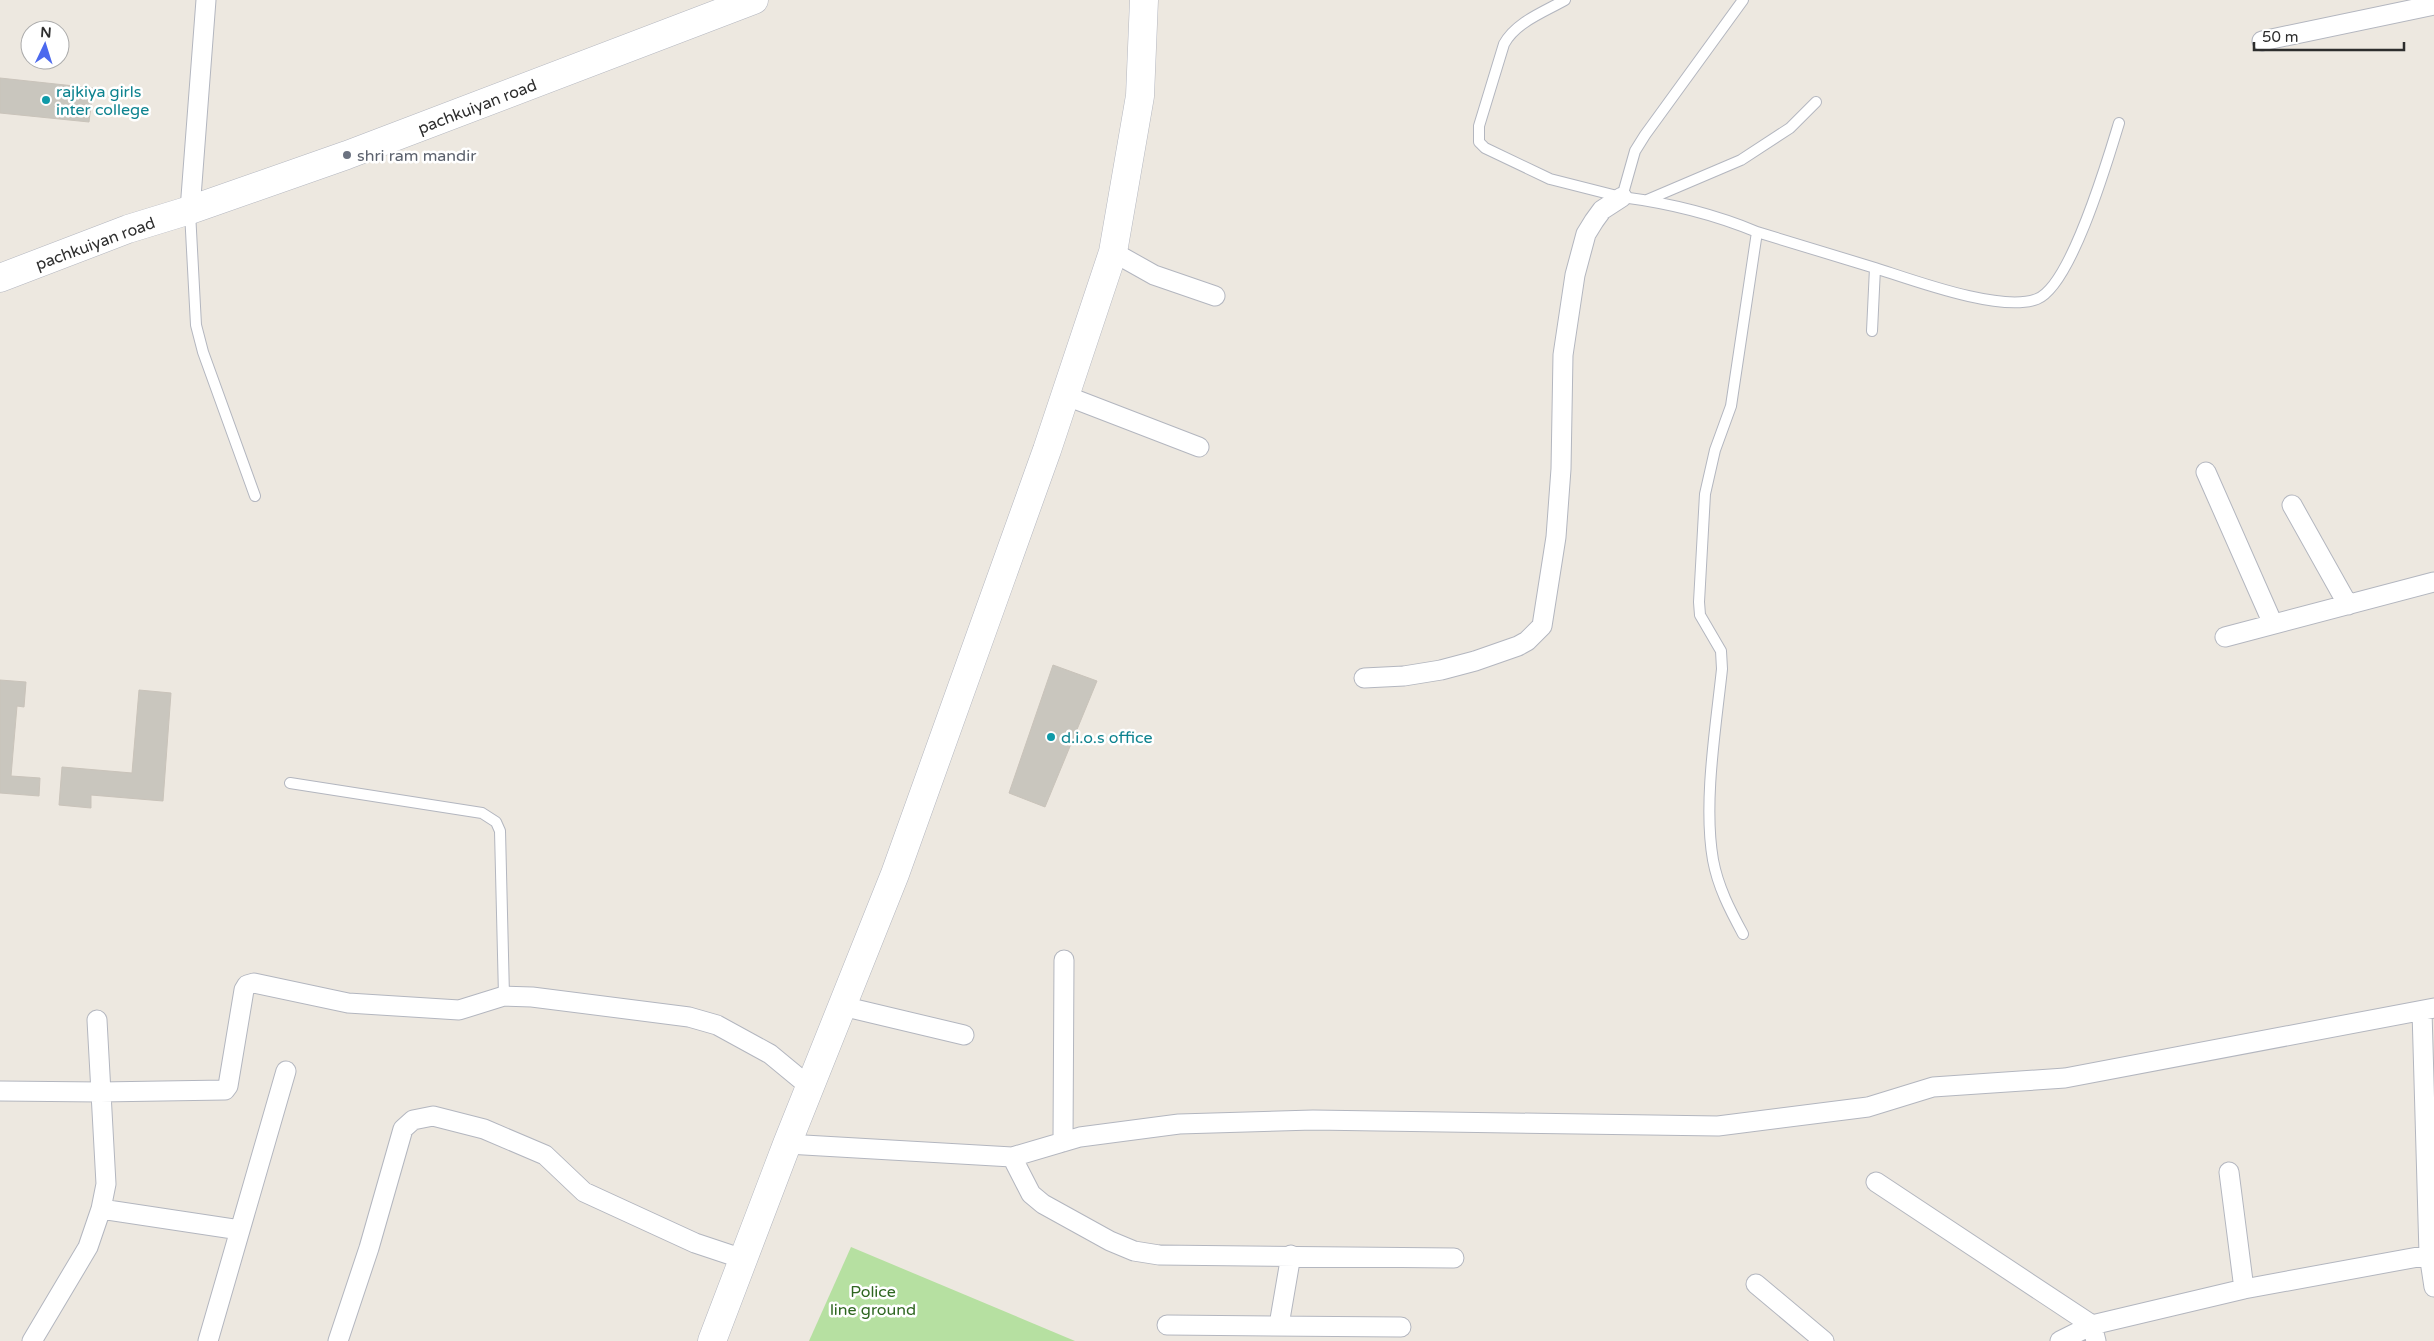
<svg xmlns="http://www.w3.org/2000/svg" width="2434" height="1341" font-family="'Varela Round',sans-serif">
	<rect width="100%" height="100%" fill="#ede8e0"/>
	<path fill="#b6e0a1" d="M851,1247L1075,1341H809Z"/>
	<path fill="#c9c6be" stroke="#c9c3ba" d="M0,78L93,88L89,122L0,113Z
		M1053,665L1097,681L1045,807L1009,793Z
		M0,680L26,682L24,707L17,706L11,776L40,778L39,796L0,793Z
		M139,690L171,693L163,801L91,795V808L59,805L62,767L132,773Z"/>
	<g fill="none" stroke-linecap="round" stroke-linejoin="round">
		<g stroke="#b3b6bf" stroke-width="12">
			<path id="lane" d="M1565,0C1544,12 1516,22 1504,44L1479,126V142L1485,148L1550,179L1621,197
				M1647,200L1741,160L1790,128L1816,102
				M190,212L196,325L203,352L255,496
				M1757,232L1875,268L1872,331
				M1875,268C1913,280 2001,313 2037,299C2071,286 2108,159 2119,123
				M290,783L482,813L496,822L500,831L504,996
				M1743,934C1730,910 1718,887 1713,860C1703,803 1716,726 1722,669L1721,651L1700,615L1699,602L1705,494L1715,450L1731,406L1757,232C1714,214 1668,203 1622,197L1635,151L1645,135L1743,0"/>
		</g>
		<g stroke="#b3b6bf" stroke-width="21">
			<path id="street" d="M2262,41L2434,5
				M190,210L206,0
				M1113,252L1154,275L1215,296
				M1064,395L1199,447
				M2206,472L2273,624
				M2292,505L2348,605
				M2225,637L2434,582
				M1364,678L1404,676L1441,670L1475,661L1518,646L1527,641L1542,626L1556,537L1561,469L1563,355L1575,275L1586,234L1594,221L1602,210L1622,197
				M842,1006L964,1035
				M2422,1011L2429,1254L2434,1287
				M0,1091L100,1092L225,1090L228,1086L244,990L247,985L254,983L348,1003L459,1010L504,996L532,997L689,1017L717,1025L770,1054L810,1087
				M1063,1142L1064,960
				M787,1144L1012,1157L1080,1137L1179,1124L1313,1120L1718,1126L1868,1107L1933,1087L2065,1078L2434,1008
				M1012,1157L1031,1194L1043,1204L1110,1241L1134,1251L1159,1255L1454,1258
				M2229,1172L2244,1289
				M1876,1182L2092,1325L2096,1341
				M101,1209L240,1230
				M1756,1284L1824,1341
				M1167,1325L1401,1327
				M1279,1325L1291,1255
				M32,1341L88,1247L101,1209L106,1184L97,1020
				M208,1341L286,1071
				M338,1341L369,1248L403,1129L413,1120L433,1116L484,1129L545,1155L584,1192L695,1243L743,1259
				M2060,1341L2092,1325L2244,1289L2434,1254"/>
		</g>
		<g stroke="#b3b6bf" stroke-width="29">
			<path id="secondary" d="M0,278L128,229L190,210L347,155L754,0
				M712,1341L787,1144L895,874L1047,450L1113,252L1140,96L1144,0"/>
		</g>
		<use href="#lane" stroke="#fff" stroke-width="10"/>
		<use href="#street" stroke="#fff" stroke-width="19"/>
		<use href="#secondary" stroke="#fff" stroke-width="28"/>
	</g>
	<g fill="#0f9aa8" stroke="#fff" stroke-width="2">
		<circle cx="46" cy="100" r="5"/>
		<circle cx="1051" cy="737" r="5"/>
	</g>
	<circle fill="#6b7280" stroke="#fff" stroke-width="2" cx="347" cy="155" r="5"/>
	<g text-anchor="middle" stroke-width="5" stroke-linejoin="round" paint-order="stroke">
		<g font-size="16" fill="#0d838f" stroke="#fff" text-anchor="start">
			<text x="56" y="97">rajkiya girls<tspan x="56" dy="18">inter college</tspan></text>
			<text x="1061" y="743">d.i.o.s office</text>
		</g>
		<g font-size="16" fill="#2d2d2d" stroke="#fff">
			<text transform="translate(477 106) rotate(-21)" y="6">pachkuiyan road</text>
			<text transform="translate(95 243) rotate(-20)" y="6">pachkuiyan road</text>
		</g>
		<g font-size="16" fill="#5b616d" stroke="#fff" text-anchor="start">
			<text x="357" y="161">shri ram mandir</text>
		</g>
		<g font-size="16" fill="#2e6620" stroke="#fff">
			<text x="873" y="1297">Police<tspan x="873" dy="18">line ground</tspan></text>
		</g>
	</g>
	<g transform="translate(45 45) rotate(4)"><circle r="24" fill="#ffffff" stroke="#ababab"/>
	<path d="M0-4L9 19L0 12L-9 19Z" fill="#4c69ee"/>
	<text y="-8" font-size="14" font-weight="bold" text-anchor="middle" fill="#2d2d2d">N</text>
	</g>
	<path d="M2254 42v8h150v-8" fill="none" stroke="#2d2d2d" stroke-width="2.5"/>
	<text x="2262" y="42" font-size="15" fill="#2d2d2d" stroke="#ffffff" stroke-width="4" paint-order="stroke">50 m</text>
</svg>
